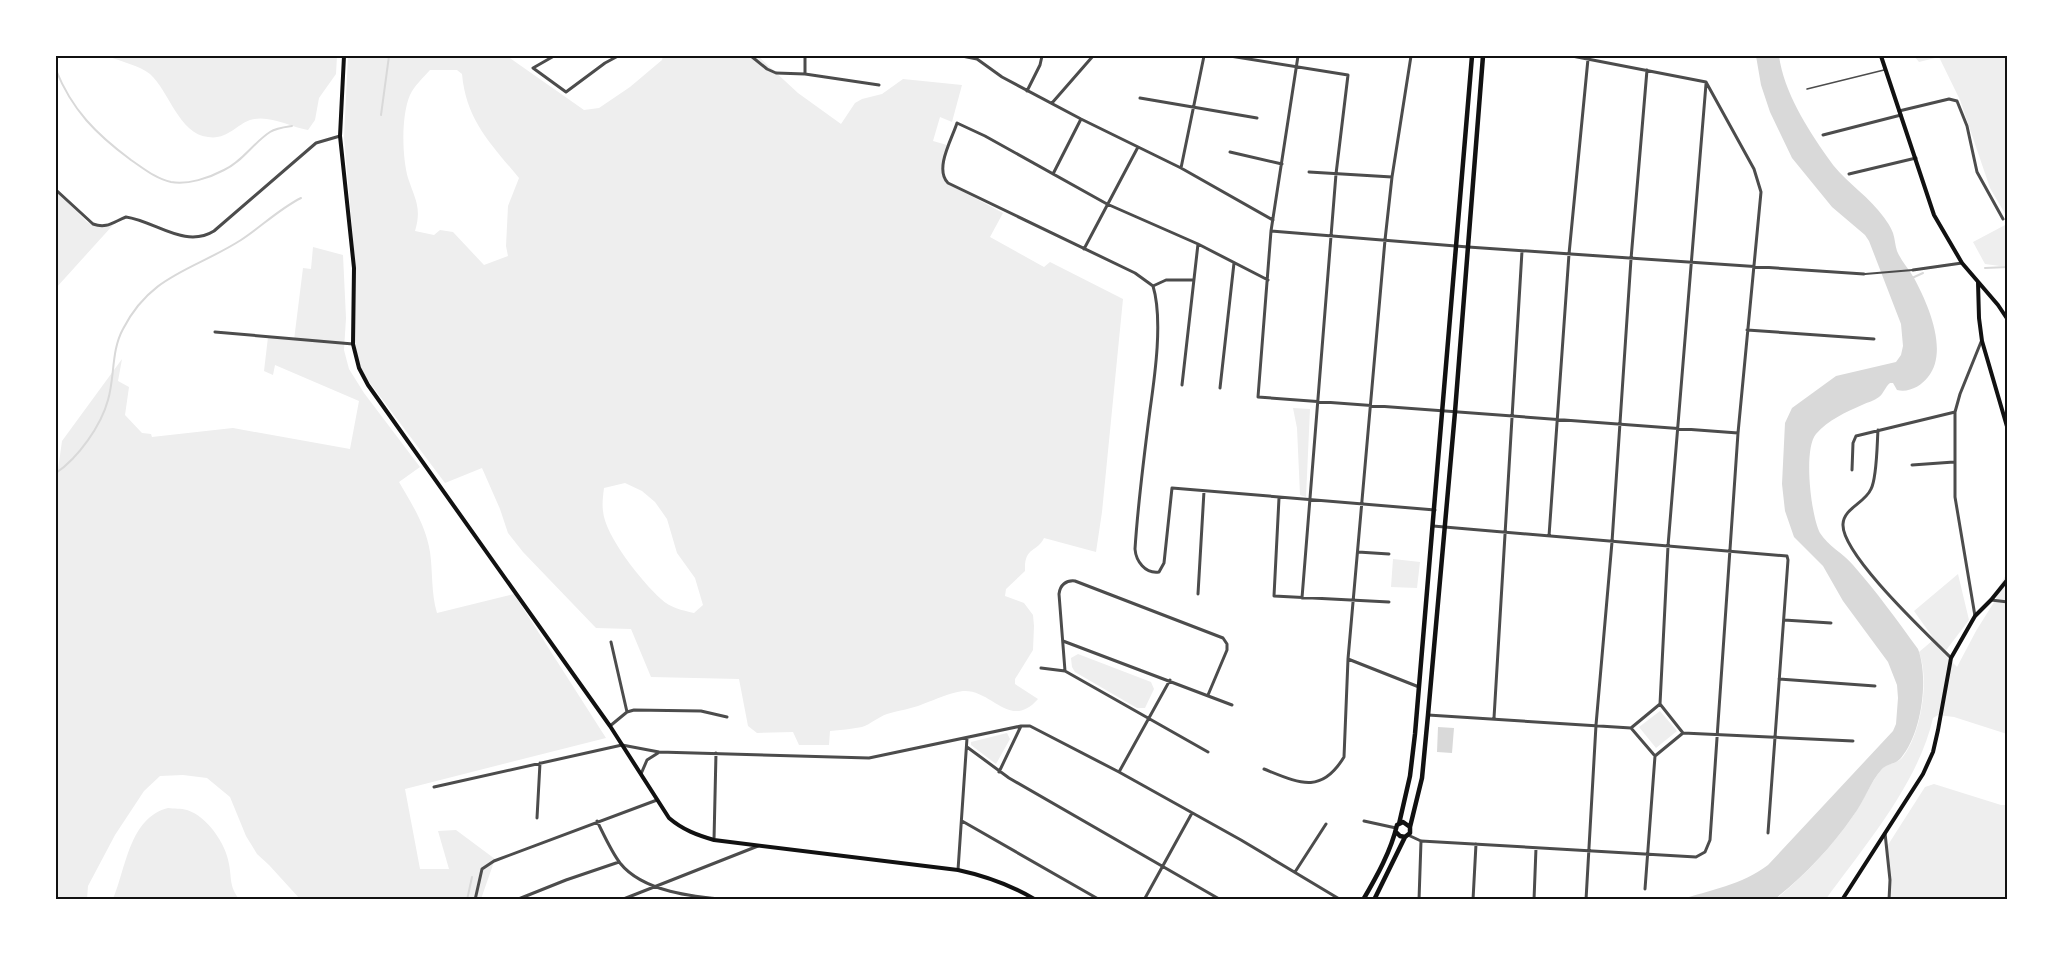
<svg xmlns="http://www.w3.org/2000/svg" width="2063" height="955" font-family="Signika,sans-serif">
	<rect width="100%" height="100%" fill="#fff"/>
	<path fill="#eee" fill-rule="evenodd" d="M108,56H337L336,74L319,98L315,120L308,130C290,127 269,114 250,120C236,125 227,140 208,137C179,134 169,91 150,74C139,65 121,62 108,56Z
		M348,56H507L584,110L599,108L630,87L662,60L663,56H758L798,93L841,124L855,103L862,99L882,94L903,79L962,85L952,122L940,117L933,141L947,145L941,167L945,182L1003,213L990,237L1044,267L1050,262L1123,299L1102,512L1096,552L1044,538C1037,553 1024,546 1025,571L1006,589L1005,596L1024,603L1033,615L1034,626L1033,650L1015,679V684L1038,699C1010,731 992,689 963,691C948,693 937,699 923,704C912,709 899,710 887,714C878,717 871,724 862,727C852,729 840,730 830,731L829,745H799L793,732L757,733L748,726L739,679L651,677L631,629L596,628L523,552L508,533L500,509L482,468L445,483L367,379L358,361L355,342V260L344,138ZM430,70H457L462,74C466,120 491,144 519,178L508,206L506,246L508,256L484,265L453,232L440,230L434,235L415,231C422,208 415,199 408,178C402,157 401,116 410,95C414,86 423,78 430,70ZM625,483L642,491L655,502L667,519L677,553L695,578L703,605L694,613C682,610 670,608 661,599C642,582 605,536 603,511C602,504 603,496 604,488Z
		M1914,56H2007V217L1990,188L1960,100L1939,57L1919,62Z
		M56,190L87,222L99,227L113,225L56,288Z
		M2007,224V267L1985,264L1973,242Z
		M313,247L343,255L346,318L344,350L349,369L364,393L420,467L399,482C412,504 426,526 430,552C433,573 431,593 437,613L514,594L606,738L405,789L420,869H449L438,831L456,830L495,859L481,899H300L269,865L257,854L246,836L230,797L207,778L183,775L160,776L144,791L115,835L88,886L87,899L56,900V484L62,441L122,359L118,381L129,387L125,415L142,433L151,434L152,437L233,428L350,449L359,401L275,365L273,375L264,371L268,337L294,340L303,268L311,269Z
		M1293,408L1310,409L1306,497L1300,495L1297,428Z
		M1393,559L1420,562L1417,588L1391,587Z
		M2007,573V734L1954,717L1938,715L1933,718C1918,784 1865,845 1826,899L1775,900C1805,875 1831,848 1853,816C1863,802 1871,781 1882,769C1887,763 1896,764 1902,758C1921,735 1930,680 1919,652L1932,641L1957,667L1976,631L1996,599L1998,588Z
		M1958,574L1969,620L1944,653L1914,611Z
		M1078,654L1151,682L1154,689L1145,708H1137L1075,672L1072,667L1071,658Z
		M1660,711L1677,731L1656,748L1639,727Z
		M1007,733L1010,739L996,764L971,745V742Z
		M1934,784L2001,805H2007V899H1888L1890,875L1886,848L1925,787Z
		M168,808C174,809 181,808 187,810C207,816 226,844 229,864C232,880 229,885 239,899H113C126,869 129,818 168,808Z"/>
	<path fill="#d9d9d9" d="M1756,56H1779C1784,92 1807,128 1828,158C1841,178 1863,192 1878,210C1884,217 1890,225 1893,233C1895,239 1895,245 1897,251C1901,261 1909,269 1914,278C1928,304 1949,351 1928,377C1921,386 1909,393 1897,390L1893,383H1890C1885,387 1884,393 1879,397C1874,401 1868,402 1862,405C1846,412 1828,420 1816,434C1803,449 1811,516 1820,533C1828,546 1843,553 1853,565C1876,591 1897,620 1918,649C1929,678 1922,733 1901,758C1896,764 1887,764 1882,769C1870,782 1864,802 1853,816C1831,848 1805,875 1775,899L1679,900C1710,890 1742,885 1768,865L1893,731L1896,724L1898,698L1897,685L1888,662L1843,601L1823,566L1794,537L1785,511L1782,484L1785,423L1792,408L1836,376L1896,362L1901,355L1903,346L1901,324L1869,241L1865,235L1832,207L1792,158L1770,112L1761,85Z
		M1438,727L1454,728L1452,753L1437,752Z"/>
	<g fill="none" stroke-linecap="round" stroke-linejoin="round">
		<path stroke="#d9d9d9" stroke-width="2" d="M56,70C72,110 96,134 131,160C143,168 156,179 171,182C188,185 209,178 224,170C242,162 253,143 270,132C276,128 285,127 292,126
			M381,115L389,56
			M1985,268L2008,267
			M1912,278L1923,273
			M56,473C78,458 101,426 108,400C115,376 111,351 123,329C151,274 194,270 241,240C261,227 279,209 301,198
			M2006,593H2008
			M467,900L472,877"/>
		<path stroke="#4c4c4c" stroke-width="1.5" d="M1807,89L1884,70"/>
		<path stroke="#4c4c4c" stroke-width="2" d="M1865,274L1913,270"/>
		<path stroke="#4c4c4c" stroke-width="3" d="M554,56L533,68L566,92L605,63L618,56
			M751,56L767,69L776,73L805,74L879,85
			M962,56L977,59
			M975,56L977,59L1002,77L1081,119L1181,168L1273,220
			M1230,56L1348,75L1336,174L1302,598
			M1298,56L1271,231L1258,397L1738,433
			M1572,56L1706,82
			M805,74V56
			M1027,91L1040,65L1042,56
			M1140,98L1257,118
			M1052,103L1093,56
			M1899,111L1949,99L1957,101L1967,126L1977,172L2003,219
			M1823,135L1901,115
			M1230,152L1282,164
			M1181,168L1204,56
			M1309,172L1392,177
			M1053,174L1081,119
			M1849,174L1916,158
			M56,190L93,224C107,229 113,222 126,217C155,221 185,249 214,231L316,143L340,136
			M1271,231L1468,247L1864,274
			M1084,249L1138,147
			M1913,270L1962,263
			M1153,286C1163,319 1155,375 1150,410C1144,456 1138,502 1135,549C1136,561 1145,574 1159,572L1164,563L1172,488L1435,510
			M1153,286L1135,273L948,183C934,169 952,139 957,123L985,136L1107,204L1198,244L1268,280
			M1153,286L1166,280H1194
			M1747,330L1874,339
			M215,332L353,344
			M1182,385L1198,244
			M1220,388L1234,263
			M1878,430C1877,444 1877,478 1871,489C1865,503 1844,508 1843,524C1841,554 1928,635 1951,658
			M1912,465L1954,462
			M1852,470L1853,443L1856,436L1955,412
			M1279,498L1274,596L1389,602
			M1433,526L1787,556L1788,560L1768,833
			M1549,536L1569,254L1588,59
			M1358,552L1389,554
			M1198,594L1204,491
			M1991,600L2008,602
			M1975,616L1955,497V412L1960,394L1981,342
			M1784,620L1831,623
			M1063,641L1232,705
			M611,642L627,712
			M1348,659L1419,687
			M1041,668L1065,671
			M1779,679L1875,686
			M1660,704L1668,546L1706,84
			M1660,704L1683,733L1655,756L1631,728Z
			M1428,715L1631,728
			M1494,718L1522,251
			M610,726L627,712L634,710L701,711L727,717
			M1683,733L1853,741
			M967,747L1009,778L1221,900
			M1208,752L1065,671L1059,594C1060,585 1066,580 1075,581L1223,638L1227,644V650L1208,695
			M1264,769C1299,783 1321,795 1344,757L1348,659L1385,240L1392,177L1411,56
			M999,772L1021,726
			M1119,772L1170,680
			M641,774L647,760L658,753
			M434,787L622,745L659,752L869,758L1021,726H1030L1119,772L1241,840L1341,900
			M537,818L540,763
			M597,821C604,835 611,851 620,863C643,892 694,897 730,900
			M962,821L1100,900
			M1364,821L1396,828
			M1885,833L1890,880L1889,900
			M1408,835L1421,841L1696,857L1705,852L1710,840L1738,433L1761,192L1754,169L1706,82
			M714,840L716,753
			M958,870L967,738
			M1295,872L1326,824
			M1645,889L1655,756
			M475,900L482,869L494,861L657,800
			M516,900L566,880L619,862
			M621,900L758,846
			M1144,900L1192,813
			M1419,900L1421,841
			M1473,900L1476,844
			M1534,900L1536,848
			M1586,900L1596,725L1612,542L1631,259L1647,70"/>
		<path stroke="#111" stroke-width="4" d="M344,56L340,136L354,268L353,344L359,368L368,385L610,726L669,818C683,830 697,835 714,840L958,870C986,876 1011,885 1036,900
			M1881,56L1934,215L1962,263L1998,305L2008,320
			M1978,282L1979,318L1982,341L2008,430
			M1842,900L1923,774L1933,752L1938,730L1951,658L1975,616L1991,600L2008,579"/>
		<path stroke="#111" stroke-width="4.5" d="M1399,824L1410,776L1415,734L1472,56
			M1410,827L1422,778L1428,715L1455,412L1483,56
			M1363,900C1377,876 1391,851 1397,825L1403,822L1410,827V833L1405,837L1400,836L1397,833
			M1374,900L1405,837"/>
	</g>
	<rect width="2063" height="955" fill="none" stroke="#ffffff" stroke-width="114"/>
	<rect x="57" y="57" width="1949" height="841" fill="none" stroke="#111" stroke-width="2"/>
</svg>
